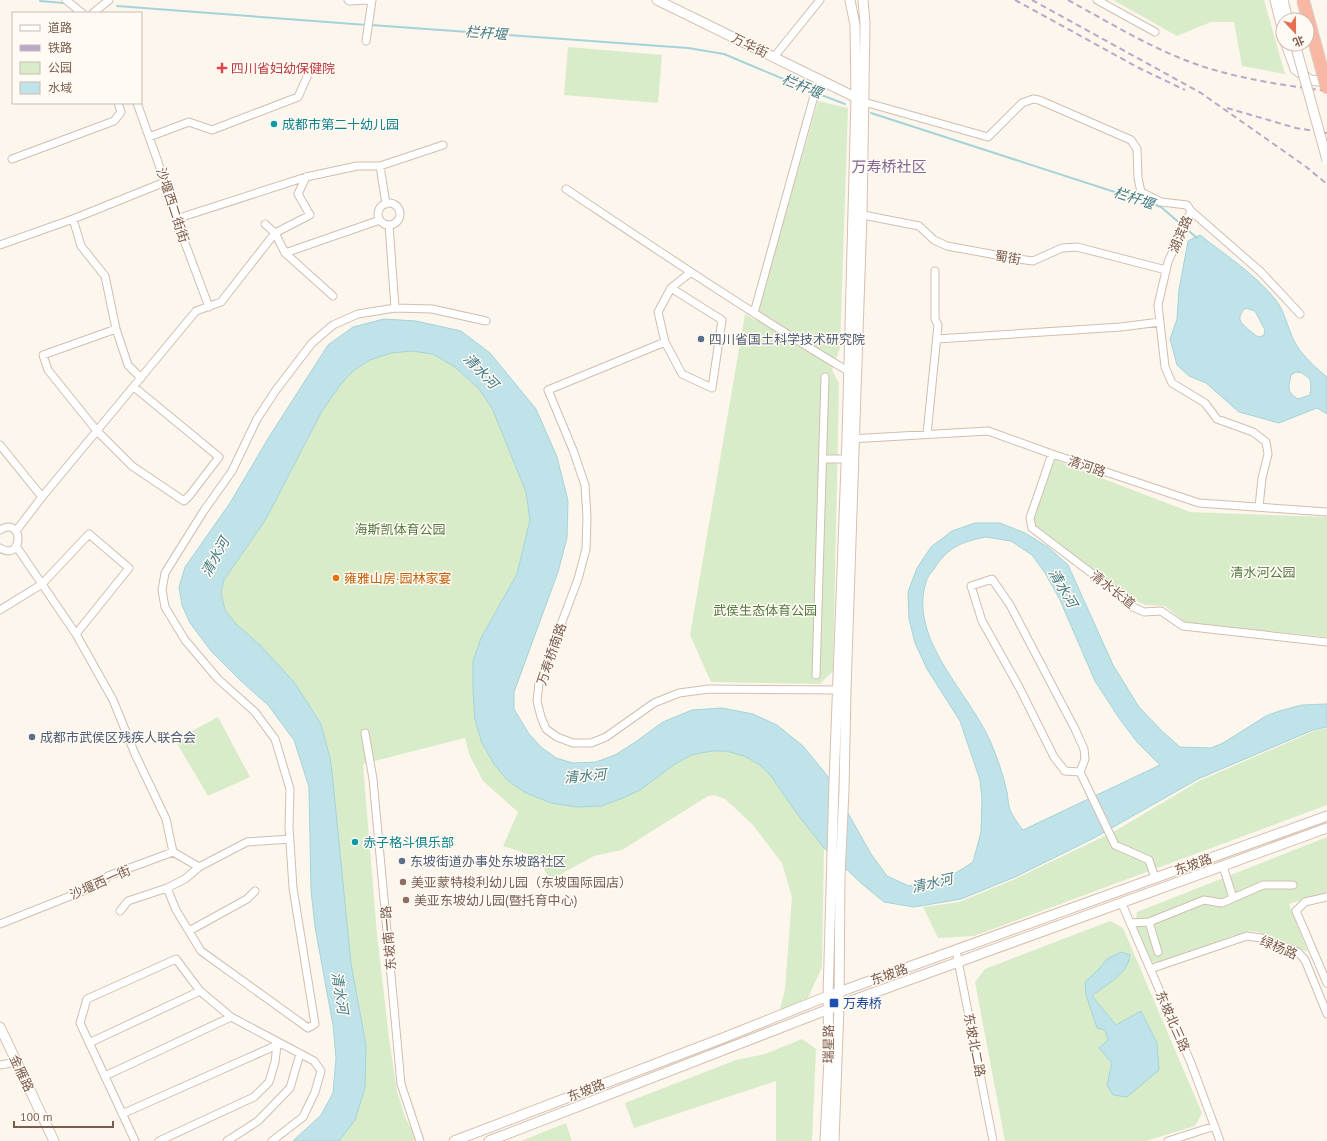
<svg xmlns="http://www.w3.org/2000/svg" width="1327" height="1141" font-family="'PT Sans','Noto Sans SC',sans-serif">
	<rect width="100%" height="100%" fill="#fdf6ec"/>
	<path fill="#d8ecc9" d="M1113,0H1264L1285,74L1242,66L1234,22H1211L1177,36Z
		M568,47L662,55L658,103L564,95Z
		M818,101L848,108L840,348L832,370L839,383L833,671L820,684L711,682L690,635L745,314L755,320Z
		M412,351L433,354L455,367L479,389L492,408L526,492L530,520L517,574L481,638L473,661V690L475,720L482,743L494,764L507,780L524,792L551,803L601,806L623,798L640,790L675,764L691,755L712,751H726L744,756L760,765L771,776L798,815L824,848L822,967L808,998L780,1010L785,989L792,897L782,863L752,824L725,799L714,795L708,796L622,850L594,856L550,880L537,857L503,846L518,812L483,781L469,754L465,738L363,764L377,934L389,1038L397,1091L405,1117L416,1138L413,1141H339L355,1120L366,1045L351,964L330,758L321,724L294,682L259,644L236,624L225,610L221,592L224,580L266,519L322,411L341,384L354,370L370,360L391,353Z
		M1052,459L1190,512L1327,517V637L1186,623L1165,606L1145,605L1132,599L1037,527L1033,518Z
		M218,717L250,777L208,796L175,740Z
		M1327,728V805L974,936L938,938L923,907L959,902L1013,880L1115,831L1199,781L1314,731Z
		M1327,837V892L1289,904L1308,952L1258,932L1250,931L1232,936L1160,963L1151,962L1135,925L1137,912Z
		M1110,921L1123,928L1202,1113L1195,1126L1146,1141H1005L975,982L985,969Z
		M802,1039L816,1049L812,1141H776V1081L634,1128L625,1103L736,1060L765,1054Z
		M566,1123L572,1141H521Z"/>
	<path fill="#bfe3e8" stroke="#a5d3da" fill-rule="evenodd" d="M1200,235C1225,255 1254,273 1275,299C1286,312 1288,332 1297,346C1305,358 1316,368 1327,377V414L1317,408L1279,423L1239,412L1206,383L1189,376L1177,365L1170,339L1177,319L1179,290L1188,241ZM1245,308L1255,311L1265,330L1264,335L1260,337C1255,336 1253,333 1249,330C1240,322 1236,319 1245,308ZM1296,372L1302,373L1310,379L1311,387L1310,395L1298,399C1286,392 1289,387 1291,375Z
		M384,319L416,321L461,331L490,353L536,409L557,457L568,501L567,538L558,572L514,692V709L529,734L541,747L556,758L573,763L596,762L615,755L634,743L663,722L692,710L722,708L753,714L777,725L803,746L826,774L871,854L887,876L909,886L954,874L973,862L981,832L982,798L980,780L960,721L927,669L915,643L909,619L908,592L917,568L931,547L952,531L975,523H1000L1025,533L1048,547L1068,565L1113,665L1139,707L1163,732L1180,747L1211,748L1223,743L1266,716L1279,711L1302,705L1327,704V727L1313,730L1198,779L1094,838L1015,877L961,899L914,907L884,902L861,883L824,848L798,815L771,776L760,765L744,756L726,751H712L691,755L675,764L640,790L623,798L601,806L577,807L551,803L524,792L507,780L494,764L482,743L475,720L473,690V661L481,638L517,574L530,520L526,492L492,408L479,389L455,367L433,354L412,351L391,353L370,360L354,370L341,384L322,411L266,519L224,580L221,592L225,610L236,624L259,644L294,682L321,724L330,758L332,772L351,964L366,1045L365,1088L355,1120L339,1141H293L321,1115L333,1093L336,1058L333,1025L315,927L311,890L309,787L294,740L268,705L242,682L211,651L190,623L182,605L179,587L185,567L230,503L269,437L328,345L353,327ZM986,537L1011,541L1032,555L1045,573L1059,598L1095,681L1119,718L1137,742L1160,765L1023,830C1019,825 1013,817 1010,810C1008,804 1008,798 1007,792C1003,775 998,759 991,743C970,693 908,640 926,582C927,577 931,573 934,569C948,547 961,542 986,537Z
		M1121,952L1130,955C1128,975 1106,984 1092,996L1116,1025L1141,1011L1157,1043L1159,1070L1127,1097L1113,1095L1107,1085L1112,1063L1099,1048L1108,1040L1105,1030L1097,1028L1086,995L1085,982L1099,969L1107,959Z"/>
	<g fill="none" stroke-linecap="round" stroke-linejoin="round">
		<path stroke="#a5d3da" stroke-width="2" d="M40,1L63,3
			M117,6L367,25
			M371,25L688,48L724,54L824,96L845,104
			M871,113L1161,207L1197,238"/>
		<g stroke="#d1beb0" stroke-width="9">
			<path id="street" d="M66,0L82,13
				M348,0L350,1L368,0
				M1097,0L1155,32
				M93,13L109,0
				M366,41L372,0
				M774,57L820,0
				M864,102L988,137L1022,103L1033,99L1039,100L1131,140L1137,149L1138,178L1141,192L1161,202L1187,205L1191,211L1168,262L1158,305L1165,367L1172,383L1205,403L1217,419L1253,432L1266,442L1268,454L1262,478L1259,507
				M137,103L158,162L176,219L209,307
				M149,137L189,122L212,130L298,97L307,77
				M12,159L114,121L121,112L118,103
				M380,166L386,204
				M566,189C659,251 752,314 848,371H852
				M378 214a11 11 0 1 1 22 0a11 11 0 1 1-22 0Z
				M1191,211L1261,272L1300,314
				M858,214L919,226L934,240L947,246L1018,259L1033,261L1062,248L1077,247L1166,270
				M73,219L81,246L105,276L116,329L128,365L141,378
				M176,219L306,177L357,166H380L443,145
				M265,224L275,233L285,253L333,296
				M389,225L395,308
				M0,245L73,219L165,182
				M285,253L380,220
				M671,288L722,320L712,388L682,374L665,342L658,312L671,288L691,272
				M754,313L819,78
				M116,329L43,355L48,370L97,431L132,466L184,501L190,495L219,457L134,387
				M937,339L1121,327L1160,322
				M665,342L548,390L573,450L585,485L587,518L586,549L578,579L539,683L537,701L541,717L546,729L557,737L573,743H591L606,737L654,703L679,693L709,689L841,690
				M927,434L938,325L935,319V271
				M850,439L988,431L1052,454L1199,503L1327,512
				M0,445L42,497
				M1052,454L1030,518L1032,528L1119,594L1133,607L1144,612L1161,611L1183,626L1327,642
				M823,459H846
				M0,530C24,515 24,563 0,548
				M16,531L42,497L196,311L221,302L275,233L310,215L298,194L306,177
				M16,546L76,634L113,700L135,754L166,819L173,852
				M0,610L42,584L89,534L129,568L76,634
				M816,675L825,377
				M365,733L373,779L401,1084L420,1141
				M1080,772L1065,771L1054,757L1019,687L982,621L971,586L992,579L1010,605L1075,729L1084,749L1085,759L1080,772L1115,845L1149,860L1155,878
				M1223,866L1233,898
				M167,888L176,910L201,951L308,1028L315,1024L293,888L289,827L290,789L275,739L255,712L218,679L185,640L165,607L162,590L165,573L203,512L232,471L257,419L276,390L312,343L333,325L358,314L395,308L432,309L486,321
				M1327,897L1305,902L1296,911L1327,983
				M1122,904L1191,1063L1220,1141
				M120,911L128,901L167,888L185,879L199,867L247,842L290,839
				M1149,922L1158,952
				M1130,923L1149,922L1204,900L1222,903L1263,885H1293
				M0,924L103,883L108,876L173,852L199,867
				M189,931L247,899L255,891
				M956,950L993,1141
				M1150,969L1247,936L1261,938L1298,952L1305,960L1327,1014
				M89,1043L200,991
				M0,1065L17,1062
				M105,1076L231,1017
				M122,1114L277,1045
				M135,1141L80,1023L87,999L176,959L200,991L231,1017L314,1061L321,1071L315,1092L303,1117L272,1141
				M159,1141L254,1097L269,1082L275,1062L277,1045
				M227,1141L258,1121L290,1088L300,1054
				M1168,1141L1215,1126"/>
		</g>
		<g stroke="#d6c0b0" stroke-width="11">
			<path id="secondary" d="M657,0L861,100
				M1275,0L1283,32
				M1283,0L1288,20
				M1286,44L1295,69L1310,80L1327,82
				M0,1027L54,1141
				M454,1141L723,1038L828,996L1327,816
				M489,1141L829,1009L1327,828
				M825,1141L829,1058L828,996L834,783L847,439L856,98L855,25L850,0
				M834,1141L839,1006L840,877L844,790L846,690L862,214L865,23L863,0"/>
		</g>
		<use href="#street" stroke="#fff" stroke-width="7"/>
		<use href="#secondary" stroke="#fff" stroke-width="9"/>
		<path stroke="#b9a8c9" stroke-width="2" stroke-dasharray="6 4" stroke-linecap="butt" d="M1015,0L1139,68L1185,90
			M1032,0L1201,93L1305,166L1327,184
			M1068,0C1114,25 1160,54 1211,69C1248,80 1288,86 1327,91
			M1227,108L1296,128L1327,133"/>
		<g stroke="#d6c0b0" stroke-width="11" stroke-linecap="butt">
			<path id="secondary-bridge" d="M1295,44L1327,160"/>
		</g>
		<g stroke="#dad1cd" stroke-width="14" stroke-linecap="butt">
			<path id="highway-bridge" d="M1303,0L1327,88"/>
		</g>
		<use href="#secondary-bridge" stroke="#fff" stroke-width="9"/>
		<use href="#highway-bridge" stroke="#f7b7a3" stroke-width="12"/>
	</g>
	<path fill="#e0444e" stroke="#fffaf3" stroke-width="1.5" d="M220 62h4v4h4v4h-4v4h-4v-4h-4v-4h4z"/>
	<g fill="#0f9aa8" stroke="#fffaf3" stroke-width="1.5">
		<circle cx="274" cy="124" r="4"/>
		<circle cx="355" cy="842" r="4"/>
	</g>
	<g fill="#5c6f8a" stroke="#fffaf3" stroke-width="1.5">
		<circle cx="701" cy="339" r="4"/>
		<circle cx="32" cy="737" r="4"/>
		<circle cx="402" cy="861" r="4"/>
	</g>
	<circle fill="#e8710a" stroke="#fffaf3" stroke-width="1.5" cx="336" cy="578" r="4"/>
	<g fill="#8d6e63" stroke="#fffaf3" stroke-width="1.5">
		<circle cx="403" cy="882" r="4"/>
		<circle cx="406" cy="900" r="4"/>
	</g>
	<rect fill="#1a4fb4" stroke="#fffaf3" stroke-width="1.5" x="829" y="998" width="10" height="10" rx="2"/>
	<g text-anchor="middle" stroke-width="3" stroke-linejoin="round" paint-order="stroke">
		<g font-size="13" fill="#7a5c4d" stroke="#fffaf3">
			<text transform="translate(750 45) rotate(26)" y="5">万华街</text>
			<text transform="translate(173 205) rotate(72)" y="5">沙堰西二街街</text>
			<text transform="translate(1180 234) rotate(-67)" y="5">湖滨路</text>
			<text transform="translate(1008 257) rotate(10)" y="5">蜀街</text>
			<text transform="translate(1087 466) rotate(19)" y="5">清河路</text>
			<text transform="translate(1113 589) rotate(38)" y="5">清水长道</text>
			<text transform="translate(551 654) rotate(-71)" y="5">万寿桥南路</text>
			<text transform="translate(1193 864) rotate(-20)" y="5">东坡路</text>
			<text transform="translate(100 882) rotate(-24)" y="5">沙堰西一街</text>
			<text transform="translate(388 938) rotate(-95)" y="5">东坡南一路</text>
			<text transform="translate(1279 947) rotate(23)" y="5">绿杨路</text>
			<text transform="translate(889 974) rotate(-20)" y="5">东坡路</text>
			<text transform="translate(1173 1021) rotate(66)" y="5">东坡北三路</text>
			<text transform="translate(828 1044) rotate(-89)" y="5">瑞星路</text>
			<text transform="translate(975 1045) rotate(79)" y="5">东坡北二路</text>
			<text transform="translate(22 1073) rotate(65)" y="5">金雁路</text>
			<text transform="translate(586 1090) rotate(-21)" y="5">东坡路</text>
		</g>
		<g font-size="13" fill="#be3a42" stroke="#fffaf3" text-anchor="start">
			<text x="231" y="73">四川省妇幼保健院</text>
		</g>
		<g font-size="13" fill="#0d838f" stroke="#fffaf3" text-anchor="start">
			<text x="282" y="129">成都市第二十幼儿园</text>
			<text x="363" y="847">赤子格斗俱乐部</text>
		</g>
		<g font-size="13" fill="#4e5e75" stroke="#fffaf3" text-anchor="start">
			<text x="709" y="344">四川省国土科学技术研究院</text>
			<text x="40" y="742">成都市武侯区残疾人联合会</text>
			<text x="410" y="866">东坡街道办事处东坡路社区</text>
		</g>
		<g font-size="13" fill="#537a41" stroke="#fffaf3">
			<text x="400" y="534">海斯凯体育公园</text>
			<text x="1263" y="577">清水河公园</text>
			<text x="765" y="615">武侯生态体育公园</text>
		</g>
		<g font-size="13" fill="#c56008" stroke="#fffaf3" text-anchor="start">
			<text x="344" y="583">雍雅山房·园林家宴</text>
		</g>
		<g font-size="13" fill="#785e54" stroke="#fffaf3" text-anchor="start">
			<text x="411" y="887">美亚蒙特梭利幼儿园（东坡国际园店）</text>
			<text x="414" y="905">美亚东坡幼儿园(暨托育中心)</text>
		</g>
		<g font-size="13" fill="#164399" stroke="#fffaf3" text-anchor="start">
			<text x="843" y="1008">万寿桥</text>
		</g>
		<g font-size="14" font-style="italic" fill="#437c86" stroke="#fffaf3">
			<text transform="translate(486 33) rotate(4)" y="5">栏杆堰</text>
			<text transform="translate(802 86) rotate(22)" y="5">栏杆堰</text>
			<text transform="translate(1134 198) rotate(18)" y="5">栏杆堰</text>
			<text transform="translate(481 371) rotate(46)" y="5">清水河</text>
			<text transform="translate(215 557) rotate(-61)" y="5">清水河</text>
			<text transform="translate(1063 588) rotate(60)" y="5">清水河</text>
			<text transform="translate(585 776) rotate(-5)" y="5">清水河</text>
			<text transform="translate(932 883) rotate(-13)" y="5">清水河</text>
			<text transform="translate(340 993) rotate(81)" y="5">清水河</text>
		</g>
		<g font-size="15" fill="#846695" stroke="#fffaf3">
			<text x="889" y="172">万寿桥社区</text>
		</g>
	</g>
	<rect x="12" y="12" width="130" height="92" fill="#fffaf3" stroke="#cabbb1"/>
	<rect x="20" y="25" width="20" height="6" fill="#ffffff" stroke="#cabbb1"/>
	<text x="48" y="32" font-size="12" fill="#7a5c4d">道路</text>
	<rect x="20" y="45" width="20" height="6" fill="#b9a8c9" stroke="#cabbb1"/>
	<text x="48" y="52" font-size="12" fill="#7a5c4d">铁路</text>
	<rect x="20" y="62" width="20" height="12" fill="#d8ecc9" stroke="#cabbb1"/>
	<text x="48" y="72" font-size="12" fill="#7a5c4d">公园</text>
	<rect x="20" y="82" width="20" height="12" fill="#bfe3e8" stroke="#cabbb1"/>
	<text x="48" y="92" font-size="12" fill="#7a5c4d">水域</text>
	<g transform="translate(1295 32) rotate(158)"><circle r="19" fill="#fffaf3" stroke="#cabbb1"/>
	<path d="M0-3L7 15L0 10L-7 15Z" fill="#e76f51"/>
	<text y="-6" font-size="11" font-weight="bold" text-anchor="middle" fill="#7a5c4d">北</text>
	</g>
	<path d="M14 1121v6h99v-6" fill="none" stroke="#7a5c4d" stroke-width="2"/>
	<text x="20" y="1121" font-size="12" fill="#7a5c4d" stroke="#fffaf3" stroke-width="3" paint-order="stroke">100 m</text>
</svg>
